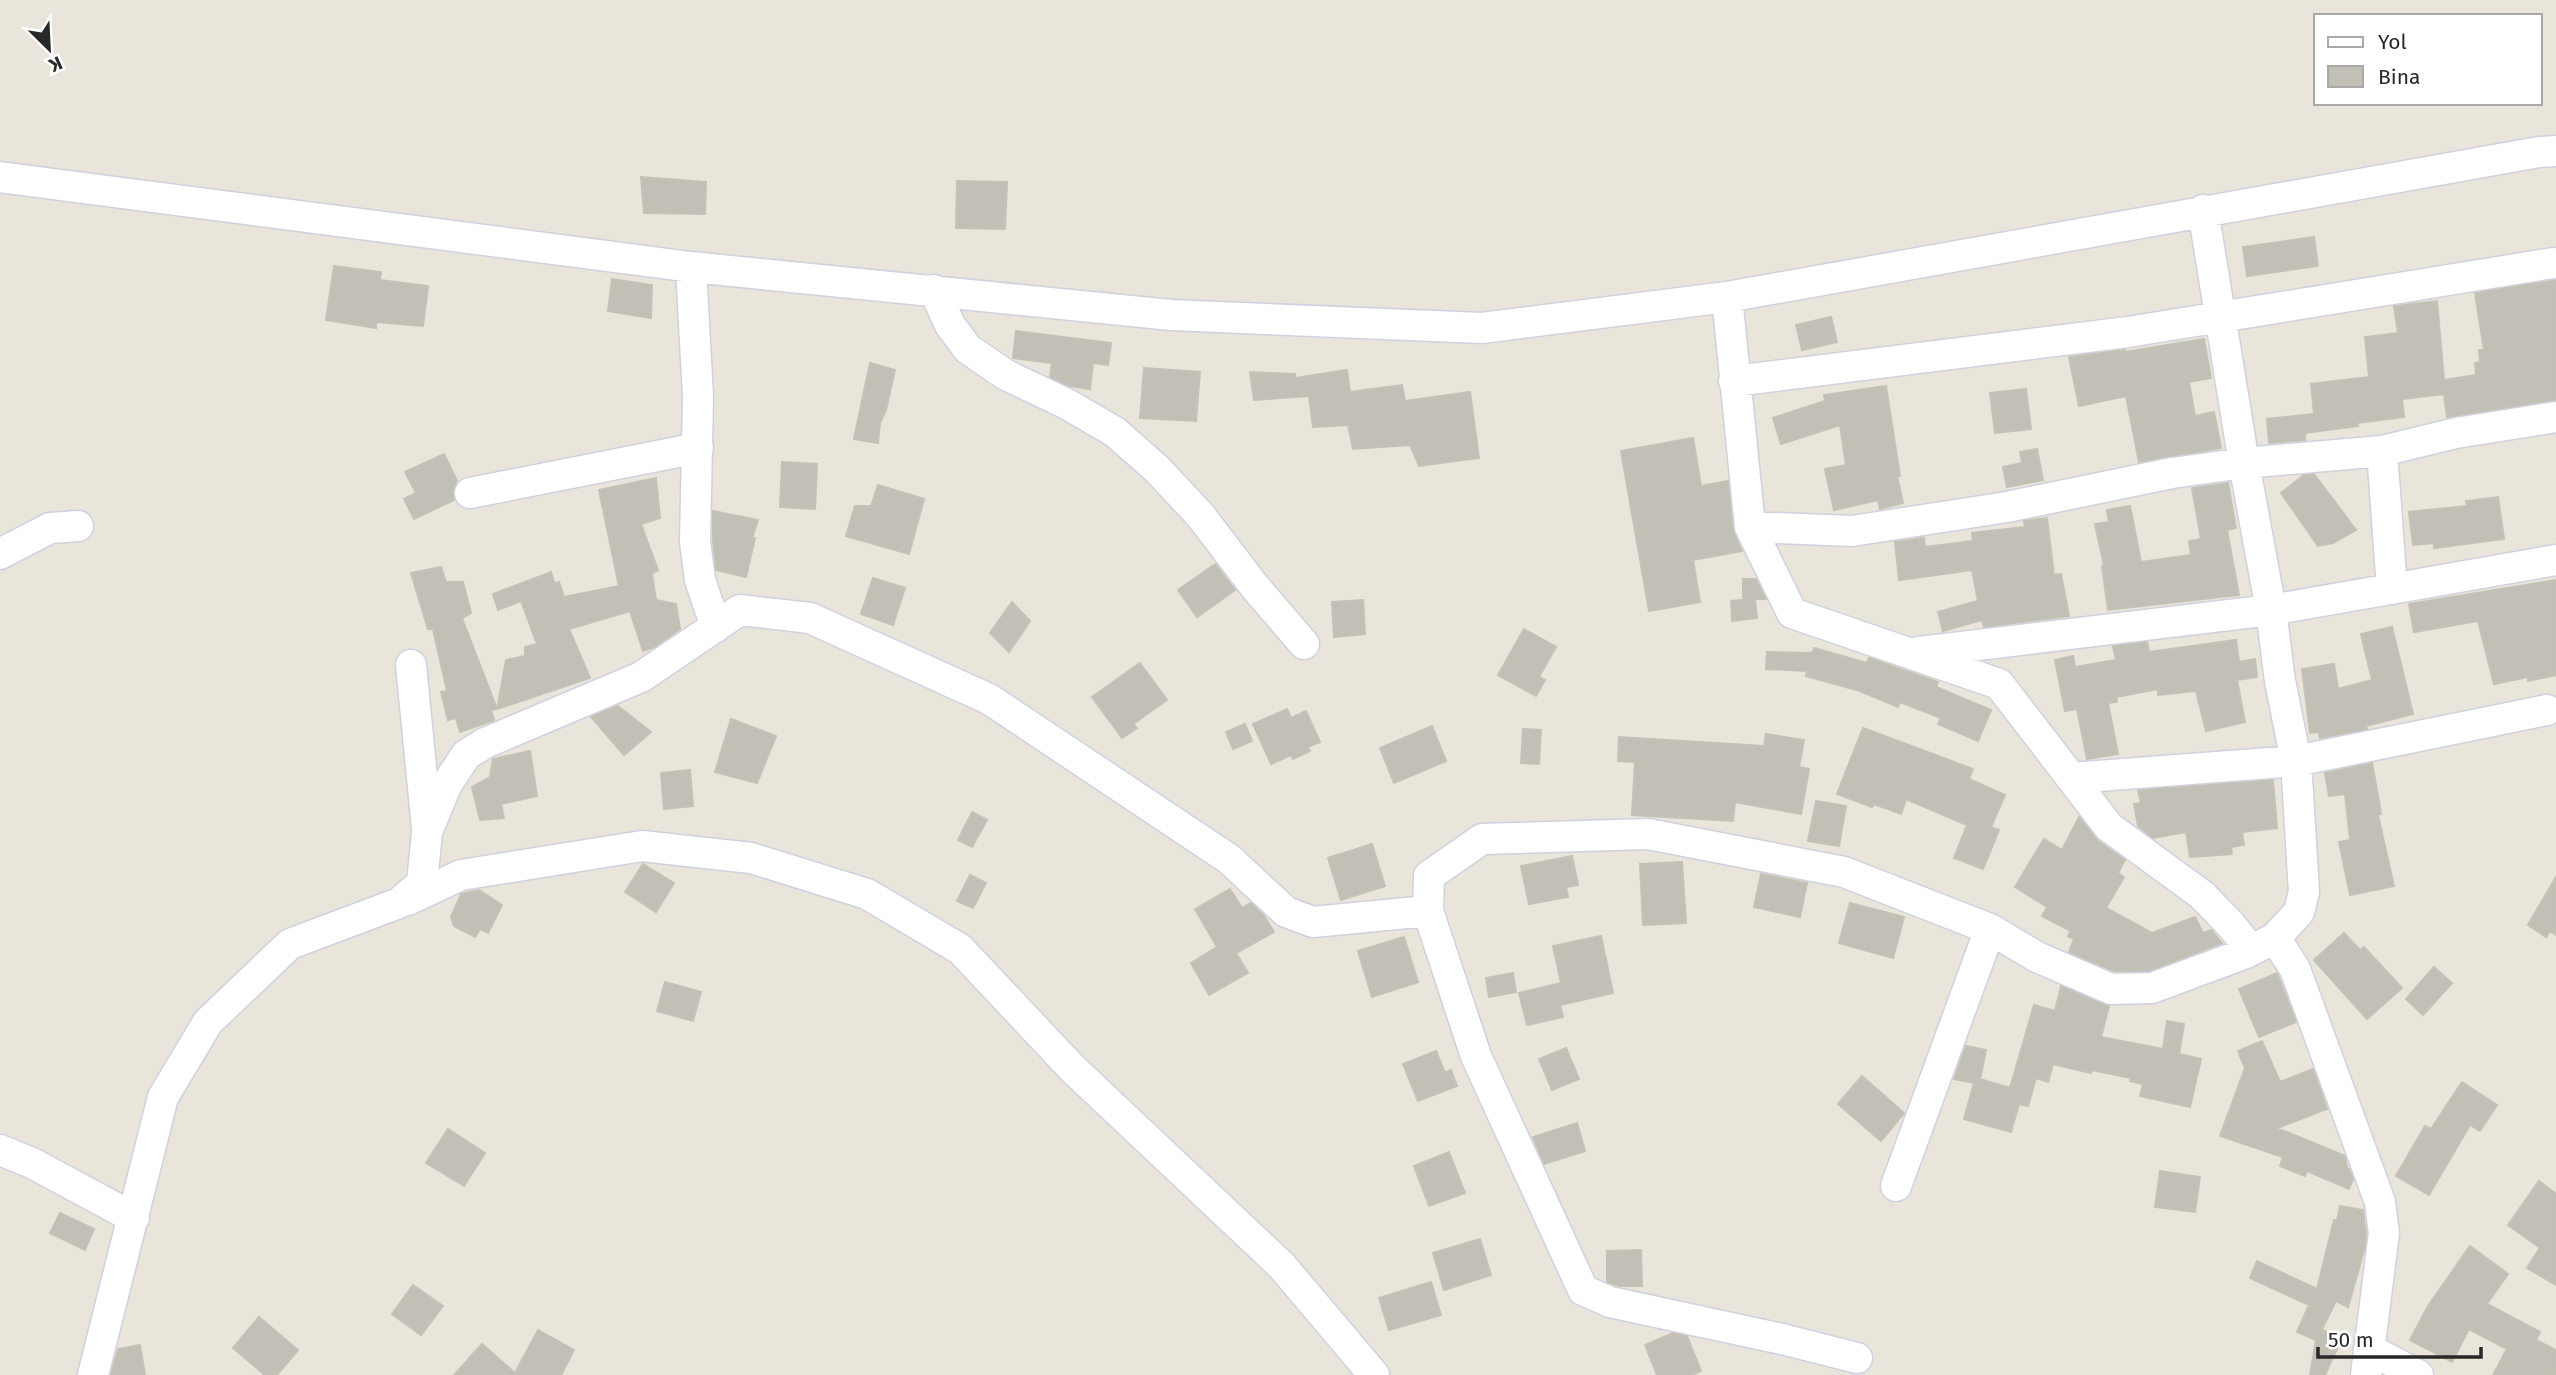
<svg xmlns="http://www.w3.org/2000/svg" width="2556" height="1375" font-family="'Fira Sans',sans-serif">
	<rect width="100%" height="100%" fill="#e9e5db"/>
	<path fill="#c2bfb6" stroke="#c4c1b5" stroke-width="2" d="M641,177L706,182L705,214L644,213Z
		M957,181L1007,182L1005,229L956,228Z
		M2314,237L2318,266L2247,276L2243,247Z
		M334,266L381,272L380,280L428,286L423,326L376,322V328L326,320Z
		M612,279L652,285L651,318L608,311Z
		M2556,280V400L2447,417L2444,394L2402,399L2404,417L2357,423L2358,426L2305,433V440L2269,443L2267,419L2314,414L2311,384L2369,377L2365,337L2398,333L2394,306L2437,301L2444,380L2476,375L2475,363L2480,362L2479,350H2484L2475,293Z
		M1831,317L1837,342L1802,350L1796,325Z
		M1016,331L1111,343L1108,365L1093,363L1090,389L1070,386L1050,377L1052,363L1013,358Z
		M2204,339L2211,378L2189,382L2195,416L2214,412L2221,448L2139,462L2126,396L2079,406L2069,357L2125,350V352Z
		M870,363L895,370L886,410L880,423L878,443L854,439Z
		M1144,368L1200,372L1196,421L1140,418Z
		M1347,370L1350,392L1402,385L1405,401L1470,392L1479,458L1419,466L1410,445L1353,449L1348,425L1313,427L1309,396L1254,400L1250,372L1295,374V378Z
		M1886,386L1900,476H1897L1903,503L1880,509L1878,500L1834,510L1825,469L1846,465L1840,425L1781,444L1773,418L1825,401L1824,395Z
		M2026,389L2031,429L1995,433L1990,393Z
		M1693,438L1701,486L1728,481L1733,529L1742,551L1693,560L1700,602L1649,611L1621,451Z
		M2037,449L2043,480L2007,487L2003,467L2022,463L2020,452Z
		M444,454L457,481L453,488L454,500L414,519L404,499L416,493L405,472Z
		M782,462L817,464L815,509L780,507Z
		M2314,474L2356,530L2333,543L2318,546L2281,493L2304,475Z
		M656,478L660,518L641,524L658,570L652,574L656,600L676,604L680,629L654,647L643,651L630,611L569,629L590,678L497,709L506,660L525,656V647L537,644L521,601L498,610L493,594L551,572L555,584L559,582L564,597L619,586L599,490Z
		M2228,483L2236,528L2227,530L2239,595L2108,610L2102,566H2104L2095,524L2109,522L2107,510L2130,506L2141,562L2191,555L2189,541L2201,539L2192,488Z
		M878,485L924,499L909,554L846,536L855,506H871Z
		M2498,497L2504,539L2434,548V543L2413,545L2409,512L2467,506L2466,501Z
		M713,511L758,520L752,538H755L746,577L716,570L713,541Z
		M2047,518L2054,575L2061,574L2069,616L1984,627L1982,620L1943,631L1938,612L1978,601L1972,570L1899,580L1895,542L1924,538L1925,547L1973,541L1972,533L2025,527L2024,521Z
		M1215,564L1235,590L1197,617L1178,590Z
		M441,567L446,582H463L471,613L462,618L497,709L491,710L494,720L460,732L456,718L448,720L441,692L447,691L433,629H428L411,573Z
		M873,578L905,588L893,625L861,614Z
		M1743,579H1756L1766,599H1743Z
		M2556,580V675L2528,681V677L2494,684L2478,621L2414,632L2409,604Z
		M1755,599L1757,618L1732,621L1731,601Z
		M1363,600L1365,634L1334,637L1332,602Z
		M1012,602L1030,621L1009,652L990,633Z
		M2392,627L2413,714L2366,726L2367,729L2320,738L2319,732L2310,733L2302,669L2334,664L2338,689L2372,680L2361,634Z
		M1524,629L1556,647L1539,677L1545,680L1536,696L1498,675Z
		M2236,640L2239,662L2255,659L2257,677L2237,680L2245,722L2206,731L2196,691L2158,695V689L2116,697L2117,702L2108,703L2118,754L2087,759L2077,709L2065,711L2055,660L2073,656L2075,667L2116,660L2113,646L2147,642L2149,652Z
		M1814,648L1867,663L1869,658L1938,682L1936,687L1991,710L1978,741L1938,724L1941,718L1900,702L1898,707L1860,691L1806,676L1807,671L1766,669L1767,652L1812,653Z
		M1140,663L1167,700L1133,724L1137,728L1122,738L1092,697Z
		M618,706L651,732L624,755L591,717Z
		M1287,709L1291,718L1306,711L1320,742L1308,747L1310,751L1293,759L1291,755L1271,764L1253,724Z
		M731,719L776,736L757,783L715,772Z
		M1245,724L1252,741L1233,749L1226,732Z
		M1432,726L1446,761L1394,783L1380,748Z
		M1863,728L1973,769L1969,779L2005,795L1991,827L1999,830L1983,869L1954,858L1967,825L1906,799L1901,814L1874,804L1872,807L1837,794Z
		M1523,729L1541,730L1539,764L1521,763Z
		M1766,734L1804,740L1799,767L1809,769L1801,814L1735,802L1733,821L1632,815L1635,762L1618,761L1619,737L1764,746Z
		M530,751L537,796L501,804L504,818L480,820L472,787L490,777L493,759Z
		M2372,763L2379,801L2381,814L2378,815L2394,886L2350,895L2339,842L2350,840L2345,794L2329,796L2325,773Z
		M690,770L693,806L664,809L661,773Z
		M2273,780L2277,828L2242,832L2244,845L2231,847L2232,854L2190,857L2186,832L2153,838L2138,826L2134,804L2141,803L2138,790Z
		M1816,801L1846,806L1839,846L1808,841Z
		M972,812L987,820L972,847L958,840Z
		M2079,817L2098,841L2125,860L2118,873L2124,877L2106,908L2152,933L2195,917L2203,933L2211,930L2222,943L2149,971H2114L2069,952L2074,939L2068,936L2071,931L2042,916L2047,907L2015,887L2044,839L2062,850Z
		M1372,844L1385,886L1341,900L1328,858Z
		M1572,856L1578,885L1566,887L1568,897L1529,904L1521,866Z
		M1682,862L1686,923L1643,925L1640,864Z
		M643,864L674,883L656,912L625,892Z
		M1761,874L1807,883L1800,917L1754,907Z
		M970,875L986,883L973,908L957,901Z
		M2556,877V935L2550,931L2546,937L2528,925Z
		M1230,889L1242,908L1251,903L1264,916L1274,932L1236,953L1248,973L1209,995L1191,963L1217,947L1195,909Z
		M479,890L502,905L488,933L480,929L475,937L454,926L451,917L461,894Z
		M1850,903L1904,917L1893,958L1839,943Z
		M2344,933L2360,950L2364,947L2402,988L2367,1019L2314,960Z
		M1601,936L1613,993L1560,1005L1563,1017L1527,1025L1519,993L1561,983L1553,946Z
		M1404,937L1418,982L1372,997L1358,951Z
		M2434,967L2452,983L2423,1015L2406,999Z
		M1513,973L1516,992L1489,997L1486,978Z
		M2277,973L2296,1022L2259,1037L2239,989Z
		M665,982L701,992L693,1021L657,1011Z
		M2061,986L2109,1006L2101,1037L2163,1049L2167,1021L2184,1024L2179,1054L2201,1059L2190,1107L2140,1096L2143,1084L2130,1081L2131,1078L2092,1070L2091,1073L2053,1064L2048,1082L2036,1078L2028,1106L2019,1104L2011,1132L1964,1119L1974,1083L1954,1079L1966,1046L1986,1050L1980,1079L2010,1088L2034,1005L2055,1011Z
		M2262,1041L2280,1082L2313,1069L2327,1109L2277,1128L2345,1156L2347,1168L2349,1169L2353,1179L2349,1189L2307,1171L2305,1176L2280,1166L2283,1157L2220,1136L2245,1068L2238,1051Z
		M1566,1048L1579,1079L1552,1090L1539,1059Z
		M1436,1051L1445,1073L1451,1070L1457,1086L1418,1101L1403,1064Z
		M1862,1076L1904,1113L1881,1141L1838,1104Z
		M2462,1082L2497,1105L2480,1131L2470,1125L2429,1195L2396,1176L2425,1126L2431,1129Z
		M1577,1123L1585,1151L1544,1164L1533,1137Z
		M448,1129L485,1153L464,1186L426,1163Z
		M1449,1152L1465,1193L1429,1206L1414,1166Z
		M2160,1171L2200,1177L2195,1212L2155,1207Z
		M2539,1181L2556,1194V1285L2527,1268L2540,1248L2508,1225Z
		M2340,1206L2363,1210L2366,1233L2365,1247L2348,1307L2336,1301L2322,1329L2341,1340L2325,1375H2310L2316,1340L2297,1332L2309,1305L2250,1278L2257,1261L2317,1289L2334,1220L2337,1221Z
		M60,1213L94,1229L85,1250L50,1233Z
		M1480,1239L1491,1275L1444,1290L1433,1253Z
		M2470,1246L2508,1274L2487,1304L2540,1332L2536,1340L2556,1350V1375H2493L2507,1349L2469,1329L2452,1362L2410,1340L2428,1306Z
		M1641,1250L1642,1286H1620L1607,1282V1251Z
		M1431,1282L1441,1315L1389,1330L1379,1298Z
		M413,1285L443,1306L421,1335L392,1314Z
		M259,1317L298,1350L277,1375H265L233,1348Z
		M538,1330L574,1350L561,1375H454L482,1344L515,1373Z
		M1673,1333L1687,1336L1701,1371L1692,1375H1657L1645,1345Z
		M140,1345L145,1375H111L118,1349Z"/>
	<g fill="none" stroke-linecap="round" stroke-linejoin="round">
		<g stroke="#d0d1e0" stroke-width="33">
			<path id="minor" d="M0,177L691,267L1171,315L1482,328L1727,297L2539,152L2556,151
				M691,267L698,397L695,542L700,580L716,627
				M934,290L950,325L968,349L1006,375L1067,404L1115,432L1157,469L1200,515L1255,587L1304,644
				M1727,297L1750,527L1792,613L1999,684L2109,827L2202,895L2231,925L2251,950
				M1734,381L2128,332L2553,263
				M2382,451L2392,589
				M470,493L698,448
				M1750,527L1852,531L2007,507L2172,473L2244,463L2382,451L2456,433L2556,417
				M0,554L50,528L78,526
				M1919,652L2271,610L2556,560
				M411,665L427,828
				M2071,778L2296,761L2547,710
				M408,900L461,875L642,846L751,858L867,894L960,949L1072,1068L1282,1266L1374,1375
				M1428,911L1476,1056L1583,1290L1610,1302L1782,1339L1857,1358
				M2275,938L2295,969L2380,1202L2384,1233L2366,1375
				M0,1150L32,1163L134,1218
				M1896,1186L1990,929
				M2369,1349L2418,1375
				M93,1375L163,1097L208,1022L290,944L399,903L422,883L427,832L447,784L466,755L485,743L641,677L740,610L810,618L989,699L1229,859L1286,912L1313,922L1428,911L1429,876L1482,839L1648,834L1844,872L1990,929L2037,957L2111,989L2152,988L2246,953L2275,938L2299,912L2304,892L2296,761L2280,681L2271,610L2244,463L2203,210"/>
		</g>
		<use href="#minor" stroke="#fff" stroke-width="30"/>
	</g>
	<rect x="2314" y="14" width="228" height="91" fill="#ffffff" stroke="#a9a9a9" stroke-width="2"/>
	<rect x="2328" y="37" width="35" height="10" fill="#ffffff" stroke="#a9a9a9" stroke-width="2"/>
	<text x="2378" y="49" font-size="21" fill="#282828">Yol</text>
	<rect x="2328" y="66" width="35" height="21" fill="#c2bfb6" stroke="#a9a9a9" stroke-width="2"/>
	<text x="2378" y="84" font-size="21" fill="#282828">Bina</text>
	<g transform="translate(49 49) rotate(156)" stroke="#ffffff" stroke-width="5" paint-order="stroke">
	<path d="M0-5L12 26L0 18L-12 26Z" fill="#282828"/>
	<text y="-10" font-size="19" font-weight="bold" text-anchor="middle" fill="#282828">K</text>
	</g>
	<path d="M2318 1347v10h163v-10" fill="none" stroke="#282828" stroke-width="3.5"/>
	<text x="2328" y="1347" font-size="21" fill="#282828" stroke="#ffffff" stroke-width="5" paint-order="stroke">50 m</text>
</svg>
